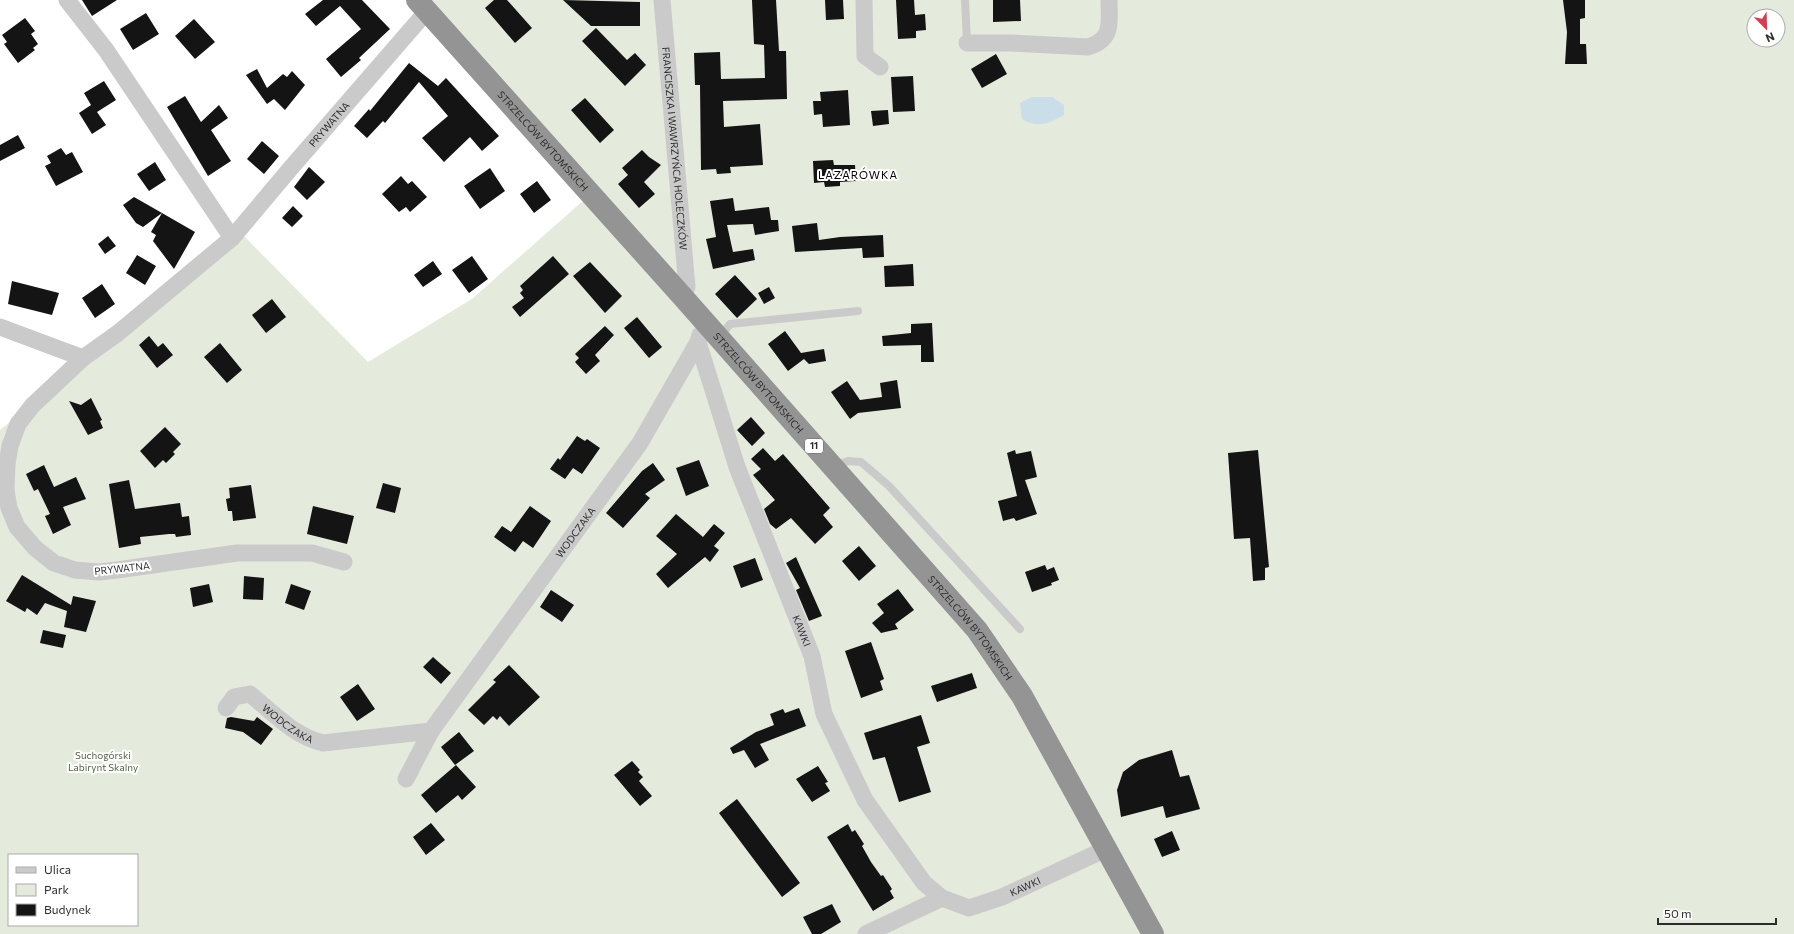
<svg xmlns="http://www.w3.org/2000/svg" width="1794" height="934" font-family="Commissioner,sans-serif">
	<rect width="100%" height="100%" fill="#fff"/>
	<path fill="#e4eadc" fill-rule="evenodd" d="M431,0H1794V934H0V430L242,234L368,362L472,299L585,199ZM1754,16H1778V40H1754ZM9,855H137V925H9Z"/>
	<path fill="#c9dee8" d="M1032,97H1052L1064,105V115C1050,123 1037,129 1022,119L1020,103Z"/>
	<path fill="#141414" d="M82,0H117L92,16Z
		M323,0H362L390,29L359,58L361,60L341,77L326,59L361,29L340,6L316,26L305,14Z
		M494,0H507L532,28L515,43L485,8Z
		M563,0L640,2V26H591Z
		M752,0H776L779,51H786L787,99L723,101L724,127L760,124L763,165L730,167L731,173L717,174L716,169L701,170L700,85H695L694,53L720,52L721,79L765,78L764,45L754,44Z
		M825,0H843L844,19L826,20Z
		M896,0H914L915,15L925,14L926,30L916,31V38L898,39Z
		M993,0H1020L1021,21L993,22Z
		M1563,0H1585V18L1580,19V44H1586L1587,64H1565L1567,32Z
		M146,13L159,34L133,50L120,29Z
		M25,18L35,31L31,34L38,44L33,48L35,50L18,63L4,44L7,42L2,35Z
		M194,19L215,42L195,59L175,36Z
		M596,28L627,60L635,53L646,65L625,86L582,41Z
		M996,54L1007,74L982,88L971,69Z
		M409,63L438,86L446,78L499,136L482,151L470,137L444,162L422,138L448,116L419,82L385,123L383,121L367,138L354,126L369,109L370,111Z
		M257,69L267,88L283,74L287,77L292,71L305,85L285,110L274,99L267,104L246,75Z
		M913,76L915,111L893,112L891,77Z
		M104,81L116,100L97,112L106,125L92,134L79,113L91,105L84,93Z
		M848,90L850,125L823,127L822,114L814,115L813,101H821L820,92Z
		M185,96L201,122L219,105L228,118L211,130L231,161L208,176L167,107Z
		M585,98L614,130L600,143L571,110Z
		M888,110L889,124L873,126L871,111Z
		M18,135L25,148L0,161V145Z
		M262,141L279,156L264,174L247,159Z
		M61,148L66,155L72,152L83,172L56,186L45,166L51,163L47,156Z
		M642,150L649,157L661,165L644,182L655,194L639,208L618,184L628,175L622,168Z
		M833,160L834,165H855L856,181L840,182V186L825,187L824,182L814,183L813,161Z
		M155,162L166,180L149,191L137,174Z
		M309,167L325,182L307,200L294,187Z
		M490,168L505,191L480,209L464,186Z
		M401,176L408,184L412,181L427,197L410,212L406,207L399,212L382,194Z
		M537,181L551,200L534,213L520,194Z
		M134,197L162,213L143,227L136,223L123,205Z
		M733,198L735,211L769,207L771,220H778L779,231L755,235L753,224L727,225L733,252L753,249L755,260L713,269L706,239L716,237L710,201Z
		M293,206L303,216L292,227L282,218Z
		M162,213L195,232L174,269L153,241L156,235L151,232Z
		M817,223L819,240L840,237L883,235L884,257L863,258L862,248L795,252L792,226Z
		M108,236L116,246L105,254L98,244Z
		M137,255L156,266L145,285L126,273Z
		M472,256L488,279L469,293L452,270Z
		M553,256L569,274L520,317L512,307L524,298L520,293L523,290L520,286Z
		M433,261L442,274L423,287L414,275Z
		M590,262L622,296L605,313L573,276Z
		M913,264L914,286L885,287L884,266Z
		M735,275L757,299L737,318L715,294Z
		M12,281L59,293L52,315L8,304Z
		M102,284L115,304L95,318L82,298Z
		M769,287L775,298L764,304L758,293Z
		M272,299L286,317L266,333L252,315Z
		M637,317L662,347L649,358L624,328Z
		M932,323L934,362H921V345L883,346L882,336L911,333V324Z
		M605,326L614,335L595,355L600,361L586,374L575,362L579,358L575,354Z
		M785,331L801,353L824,349L826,361L809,364L804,359L788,371L768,344Z
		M149,336L158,347L163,343L173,355L157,368L139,345Z
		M220,343L242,370L227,383L204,357Z
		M897,380L901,408L858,413L850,419L831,392L847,381L860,400L882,397L880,383Z
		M91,398L102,420L100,421L103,428L88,435L69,401L81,405Z
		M751,417L765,433L752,446L737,430Z
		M165,427L181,444L173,452L175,454L166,463L163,460L155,468L140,451Z
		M577,436L585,441L587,439L600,448L582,474L573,468L565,479L550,469L558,458L560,460Z
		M763,448L775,461L783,454L830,508L823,515L833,527L815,544L791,518L776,529L770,524L764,509L775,500L753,475L761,469L751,459Z
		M1015,450L1016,454L1031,451L1037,477L1025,480L1037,514L1016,521L1014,518L1003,521L998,501L1017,496L1007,453Z
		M1258,450L1269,567L1265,568V580L1253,581L1250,538L1234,539L1228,453Z
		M699,460L709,486L686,496L676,468Z
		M653,463L665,480L645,494L650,498L623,528L606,513L642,471Z
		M44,465L54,487L76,477L86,499L63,507L71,525L53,534L45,516L50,514L38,489L34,491L26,474Z
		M129,480L135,509L180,503L182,517L189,516L191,535L176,537L175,534H169L140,537L141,544L119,548L109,484Z
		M383,483L401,488L395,513L376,508Z
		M251,485L256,518L233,521L232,511H228L226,499L230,498L229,488Z
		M313,506L354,516L347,544L307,534Z
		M530,506L551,521L533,548L523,541L515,552L494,537L502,526L511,532Z
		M676,514L703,537L714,524L725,533L714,546L719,550L710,562L705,557L668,588L656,574L677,554L656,536Z
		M859,546L876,566L859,581L842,561Z
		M796,557L822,616L809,621L796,590L800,588L786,563Z
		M755,558L763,580L741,588L733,566Z
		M1045,565L1047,570L1054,567L1059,580L1051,583L1052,585L1032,592L1025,572Z
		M22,575L71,605L73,596L96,601L86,632L64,627L67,611L45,603L37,615L27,608L25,612L6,601Z
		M244,576L264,578L263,600L243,599Z
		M209,584L213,602L193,607L190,588Z
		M291,584L311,591L304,610L285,603Z
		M898,589L914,610L895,624L898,629L881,633L872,623L884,613L877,604Z
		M551,590L574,605L562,622L540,607Z
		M43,630L66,635L63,648L40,643Z
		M871,642L884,679L880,681L883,690L861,698L845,651Z
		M433,657L451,673L441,684L423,667Z
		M509,665L540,697L509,726L500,716L497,720L493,716L484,725L468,710L496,682L493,680Z
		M972,673L977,688L937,702L931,686Z
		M358,684L375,709L357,721L340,697Z
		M799,708L806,726L760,744L769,760L755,768L744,750L733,754L730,748L756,732L774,725L770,714L783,709L785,713Z
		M921,715L930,743L917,747L931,792L899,802L885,757L873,760L864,733Z
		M231,717L254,721L257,717L273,729L261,745L243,732L225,728L227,718Z
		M459,732L474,751L455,765L441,747Z
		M1172,750L1180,777L1189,775L1200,809L1166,818L1163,806L1121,817L1117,790L1123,772L1139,760Z
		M632,761L640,770L638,772L643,777L639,781L652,796L640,806L614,775Z
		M456,765L476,787L462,800L458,795L436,813L421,795Z
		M818,766L828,782L825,783L830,791L812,802L796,779Z
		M737,799L800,883L782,897L719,813Z
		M431,823L445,840L426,855L413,837Z
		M848,824L852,832L855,830L864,844L862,846L871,862L881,876L883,875L892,889L890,891L894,898L873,911L827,837Z
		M1172,831L1180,850L1162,857L1154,839Z
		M832,904L841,922L821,934H812L803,917Z"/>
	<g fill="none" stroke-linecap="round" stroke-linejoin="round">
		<path stroke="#cacaca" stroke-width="8" d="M965,0L967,43
			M720,337L730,324L858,311
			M835,466L848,461L861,462L889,486L1020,629"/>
		<g stroke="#cacaca" stroke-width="17">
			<path d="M67,0L106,50L232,238"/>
			<path id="s1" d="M662,0L687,287L682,296"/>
			<path d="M864,0L865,56L880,67"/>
			<path d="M967,43H1011L1088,47C1114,39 1109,22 1109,0"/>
			<path d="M0,327L83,358"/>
			<path id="s2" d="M698,342L737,467L812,656L824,714L865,800L924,883L942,898L969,908L1002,897L1106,849"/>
			<path id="s3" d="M344,562L312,553H237L117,570L99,572L75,570L54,563L35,548L17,527L9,508L6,490L7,464L10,446L18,424L32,406L83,358L118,333L232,238L290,169L427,11"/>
			<path id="s4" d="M226,708L234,697L250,694C273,713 294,736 323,743L431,731L640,443L698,342L700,335"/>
			<path d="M406,779L431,731"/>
			<path d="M866,934L942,898"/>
		</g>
		<path stroke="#949494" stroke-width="22" id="s5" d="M417,0L682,296L977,630L1022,696L1153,934"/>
	</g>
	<g text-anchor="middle" stroke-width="4" stroke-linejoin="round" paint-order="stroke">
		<rect fill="#fff" stroke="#6c6c6c" stroke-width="1" x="805" y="439" width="18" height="14" rx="3"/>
		<g font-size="9" font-weight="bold" fill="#2d2d2d">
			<text x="814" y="449">11</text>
		</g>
		<g font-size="10" fill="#2d2d2d" stroke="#fff">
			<text dy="4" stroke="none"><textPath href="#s3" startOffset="886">PRYWATNA</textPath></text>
			<text dy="4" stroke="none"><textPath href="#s5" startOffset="189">STRZELCÓW BYTOMSKICH</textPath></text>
			<text dy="4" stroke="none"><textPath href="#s1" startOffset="149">FRANCISZKA I WAWRZYŃCA HOLECZKÓW</textPath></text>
			<text dy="4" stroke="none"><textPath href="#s5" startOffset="513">STRZELCÓW BYTOMSKICH</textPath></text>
			<text dy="4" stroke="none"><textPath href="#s4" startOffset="473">WODCZAKA</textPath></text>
			<text transform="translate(122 568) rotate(-6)" y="4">PRYWATNA</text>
			<text dy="4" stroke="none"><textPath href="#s5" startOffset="837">STRZELCÓW BYTOMSKICH</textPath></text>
			<text dy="4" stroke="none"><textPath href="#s2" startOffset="307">KAWKI</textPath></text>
			<text dy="4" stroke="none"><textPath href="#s4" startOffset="78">WODCZAKA</textPath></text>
			<text dy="4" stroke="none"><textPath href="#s2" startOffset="703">KAWKI</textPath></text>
		</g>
		<g font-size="10" fill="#52653e" stroke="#fff">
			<text x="103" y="759">Suchogórski<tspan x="103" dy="12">Labirynt Skalny</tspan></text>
		</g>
		<g font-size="11" letter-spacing="1" fill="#000" stroke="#fff">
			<text x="858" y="179">LAZARÓWKA</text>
		</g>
	</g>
	<rect x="8" y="854" width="130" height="72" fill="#ffffff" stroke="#ababab"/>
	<rect x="16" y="867" width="20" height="6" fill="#cacaca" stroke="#ababab"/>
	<text x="44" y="874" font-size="12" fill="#2d2d2d">Ulica</text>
	<rect x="16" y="884" width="20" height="12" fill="#e4eadc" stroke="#ababab"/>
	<text x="44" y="894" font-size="12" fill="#2d2d2d">Park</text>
	<rect x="16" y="904" width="20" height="12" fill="#141414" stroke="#ababab"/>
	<text x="44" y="914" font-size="12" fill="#2d2d2d">Budynek</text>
	<g transform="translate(1766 28) rotate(157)"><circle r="19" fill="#ffffff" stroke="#ababab"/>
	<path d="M0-3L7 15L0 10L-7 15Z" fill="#d73d4f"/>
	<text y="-6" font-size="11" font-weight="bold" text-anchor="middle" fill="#2d2d2d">N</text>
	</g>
	<path d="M1658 918v6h118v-6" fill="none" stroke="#2d2d2d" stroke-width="2"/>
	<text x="1664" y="918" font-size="12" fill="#2d2d2d" stroke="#ffffff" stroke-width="3" paint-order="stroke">50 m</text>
</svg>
